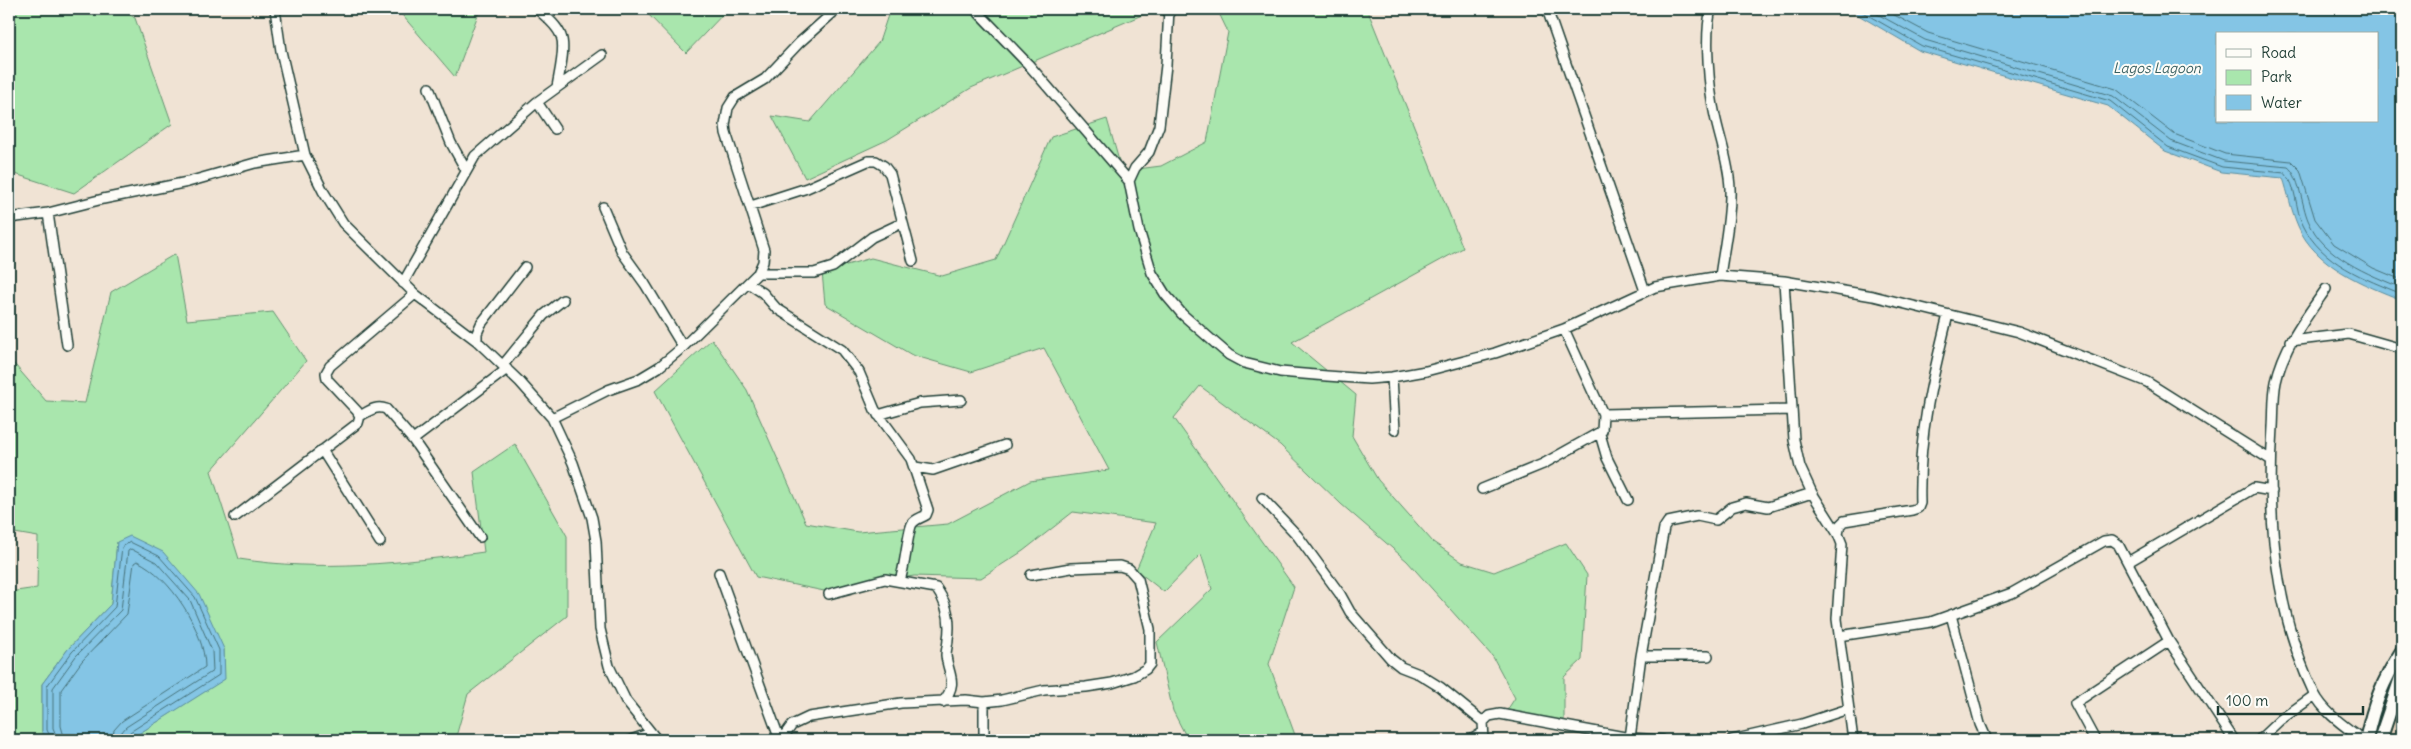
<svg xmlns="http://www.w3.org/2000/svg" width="2411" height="749" font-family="Delius,sans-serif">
	<rect width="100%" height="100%" fill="#f0e3d4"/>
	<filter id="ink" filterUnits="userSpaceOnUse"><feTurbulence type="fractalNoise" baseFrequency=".02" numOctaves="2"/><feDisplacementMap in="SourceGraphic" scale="10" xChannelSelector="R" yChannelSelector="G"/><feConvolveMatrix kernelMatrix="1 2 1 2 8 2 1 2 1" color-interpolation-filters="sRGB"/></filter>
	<g filter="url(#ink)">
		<path fill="#e7d2bc" d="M2402,689V740H2387Z"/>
		<path fill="#a9e6ad" stroke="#649270" d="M9,9H121L135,18L172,124L74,193L9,172Z
			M397,9H480L455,77Z
			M643,9H728L686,53Z
			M890,9H1156L971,88L887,140L805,178L772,116L810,122L879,42Z
			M1217,9H1367L1463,248L1292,342L1356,395L1352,436L1378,480L1433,542L1462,562L1494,572L1566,543L1587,575L1582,660L1564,677V726L1504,715L1515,698L1493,657L1407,561L1341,504L1280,445L1200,386L1174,418L1294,587L1269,664L1295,735L1300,740H1188L1173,711L1157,642L1212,589L1201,554L1164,592L1136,570L1156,523L1073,512L1023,551L981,578L914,576L824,591L756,577L655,391L712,339L747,390L806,523L858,532L948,524L1030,481L1109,470L1044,348L971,372L912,355L825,304L822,272L871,258L942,276L996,260L1051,137L1107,119L1122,171L1161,166L1207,142L1228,32Z
			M175,254L187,320L273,312L306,361L211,471L239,559C320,572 403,563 484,552L474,472L515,444L567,536V616L468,694L455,740H129L224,679V649L117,542L111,604L68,649L42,684V732L48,740H9V592L37,588L38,537L9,532V358L46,401L85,403L111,292Z"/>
		<path fill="#84c5e5" stroke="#5c8f9e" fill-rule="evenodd" d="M1848,9H2402V300C2364,285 2315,266 2298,226C2291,210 2288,193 2283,178L2221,172L2165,151L2108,106L1920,51ZM2217,34H2377V121H2217Z
			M130,536L163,552L199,594L224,649L225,679L129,740H48L42,732V684L68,649L111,604L117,542Z"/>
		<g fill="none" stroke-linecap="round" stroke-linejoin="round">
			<path stroke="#47737b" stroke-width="1" d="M1857,9L1922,46L2110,101L2168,147L2222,167L2285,173C2297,186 2295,210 2303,225C2321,263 2365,279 2402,294
				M1868,9L1925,40L2113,96L2171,141L2224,161L2288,167C2299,175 2302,206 2308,220C2323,257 2368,274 2402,288
				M1883,9L1928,33L2116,89L2174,134L2225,154L2291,161L2300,170L2315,219L2334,244L2373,268L2402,280
				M52,740L47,730V686L72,652L115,607L122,547L130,542L159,556L195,597L219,650V675L130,732L126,740
				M58,740L53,728V688L76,656L121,610L128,551L131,549L156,562L190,600L212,651L213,671L126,727L121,733L120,740
				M65,740L61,726V690L82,661L127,614L134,563L137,561C170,576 205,631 205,667L122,721L114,730L112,740"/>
			<g stroke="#1f3d34" stroke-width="12">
				<path id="minor" d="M275,9L281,51L305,155L323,191L343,223L415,294L477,341L520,382L552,418L573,463L592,518L596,541L600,629L609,666L626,701L657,740
					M537,9C545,16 557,25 561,36C566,48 559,74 557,87
					M975,9L1028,64L1129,181L1139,230L1152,273L1165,294L1182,314L1215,343L1229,355L1244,363L1280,372L1327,376L1369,379L1392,377L1426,371L1495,353L1564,329L1655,287L1720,276L1784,281L1873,296L2019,332L2147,382L2271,460
					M1547,9L1645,291
					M1711,9C1704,36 1709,89 1715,116C1720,140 1729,163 1730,188C1731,217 1724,247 1720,276
					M429,88L451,143L466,170
					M537,102L555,129
					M1129,181L1135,168L1149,152L1159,126L1166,65L1169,9
					M751,206L807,188L868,161H876L884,166L890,174L913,261
					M603,207L622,252L645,284L683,347
					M48,213L67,345
					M9,218L48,213L103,199L188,182L255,163L305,155
					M758,273H814L833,267L872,237L902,223
					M1784,281L1794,440L1800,467L1812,493L1838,534L1842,544L1837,619L1853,740
					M403,283L475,156L537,102L602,55
					M748,283L763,293L776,308L842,350L859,372L875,410L911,459L928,510L926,515C921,518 915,519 912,524C908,530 905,568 900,580
					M2326,289C2305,319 2284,346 2276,382C2273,396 2274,412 2273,427C2267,515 2275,612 2314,693C2324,713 2346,727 2363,740
					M477,341V333L481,324L525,267
					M2290,341L2349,334L2402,349
					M503,365L544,315L563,300
					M1392,377L1395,430
					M1603,414L1791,410
					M878,415L920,403L961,400
					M360,416C369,411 376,405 386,409L413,440L507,369
					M552,418L608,390L639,379L659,367L683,347L758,273L763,262L764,250L726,133L725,125L728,108L735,97L765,79L799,43L837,9
					M1600,434L1607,458L1628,500
					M413,440L480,537
					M322,450L380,542
					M915,467L933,470L1005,445
					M1482,489L1543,464L1602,431L1603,414L1564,329
					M1262,498L1297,535L1340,594L1350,612L1391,659L1401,667L1419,674L1440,687L1483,722
					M235,517L358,423L360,416L357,411L327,379L326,373L330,366L415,294
					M1838,534L1840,525L1844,521L1912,510L1918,508L1920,503C1918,436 1932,379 1948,315
					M2128,562L2254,488L2272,491
					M719,573L780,740
					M829,594L885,579L936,588C947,603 951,620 948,639C948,644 946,650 946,655C948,675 959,682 943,702
					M1951,615L1980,724L1987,740
					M1839,636L1931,622L2012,593L2104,541L2112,540L2118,544L2169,641L2234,740
					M1641,656H1708
					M984,702V740
					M1630,738L1641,656L1664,528L1668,522L1697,516L1716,520L1732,507L1746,503L1768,507L1812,493
					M631,740L651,733
					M781,740L792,725L809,717L901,703L966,700L984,702L1002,700L1044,690L1086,687L1112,683L1134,676L1146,669L1150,664V629L1138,579L1129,569L1120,566L1071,568L1031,575
					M1471,740L1482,733
					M1484,740L1483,722L1489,716L1500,714L1630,738L1662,740
					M1732,740L1802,724L1848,709
					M2095,740L2075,703L2169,641
					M2259,740L2280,720L2315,695"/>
			</g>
			<g stroke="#1f3d34" stroke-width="16">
				<path id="secondary" d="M2366,740C2374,704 2382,682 2402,651
					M2380,740L2402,675"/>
			</g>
			<use href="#minor" stroke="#fdfcf7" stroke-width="9"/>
			<use href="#secondary" stroke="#fdfcf7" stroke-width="12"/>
		</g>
	</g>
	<g text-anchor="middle" stroke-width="4" stroke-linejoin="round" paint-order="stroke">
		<g font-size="14" font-style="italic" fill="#385f60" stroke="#fdfcf7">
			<text x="2157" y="73">Lagos Lagoon</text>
		</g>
	</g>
	<rect width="2411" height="749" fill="none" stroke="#fdfcf7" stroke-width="30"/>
	<rect x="15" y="15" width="2381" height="719" fill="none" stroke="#1f3d34" stroke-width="2" filter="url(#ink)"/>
	<rect x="2216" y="32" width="162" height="90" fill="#fdfcf7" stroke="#a4b0a9"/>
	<rect x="2226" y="49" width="25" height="8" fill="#fdfcf7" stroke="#a4b0a9"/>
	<text x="2261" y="58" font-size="15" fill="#1f3d34">Road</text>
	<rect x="2226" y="70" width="25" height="15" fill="#a9e6ad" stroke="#a4b0a9"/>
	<text x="2261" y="82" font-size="15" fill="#1f3d34">Park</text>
	<rect x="2226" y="95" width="25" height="15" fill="#84c5e5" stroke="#a4b0a9"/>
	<text x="2261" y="108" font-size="15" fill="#1f3d34">Water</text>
	<path d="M2218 706v8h145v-8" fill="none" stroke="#1f3d34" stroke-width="2.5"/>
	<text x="2226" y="706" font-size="15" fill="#1f3d34" stroke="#fdfcf7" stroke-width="4" paint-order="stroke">100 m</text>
</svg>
